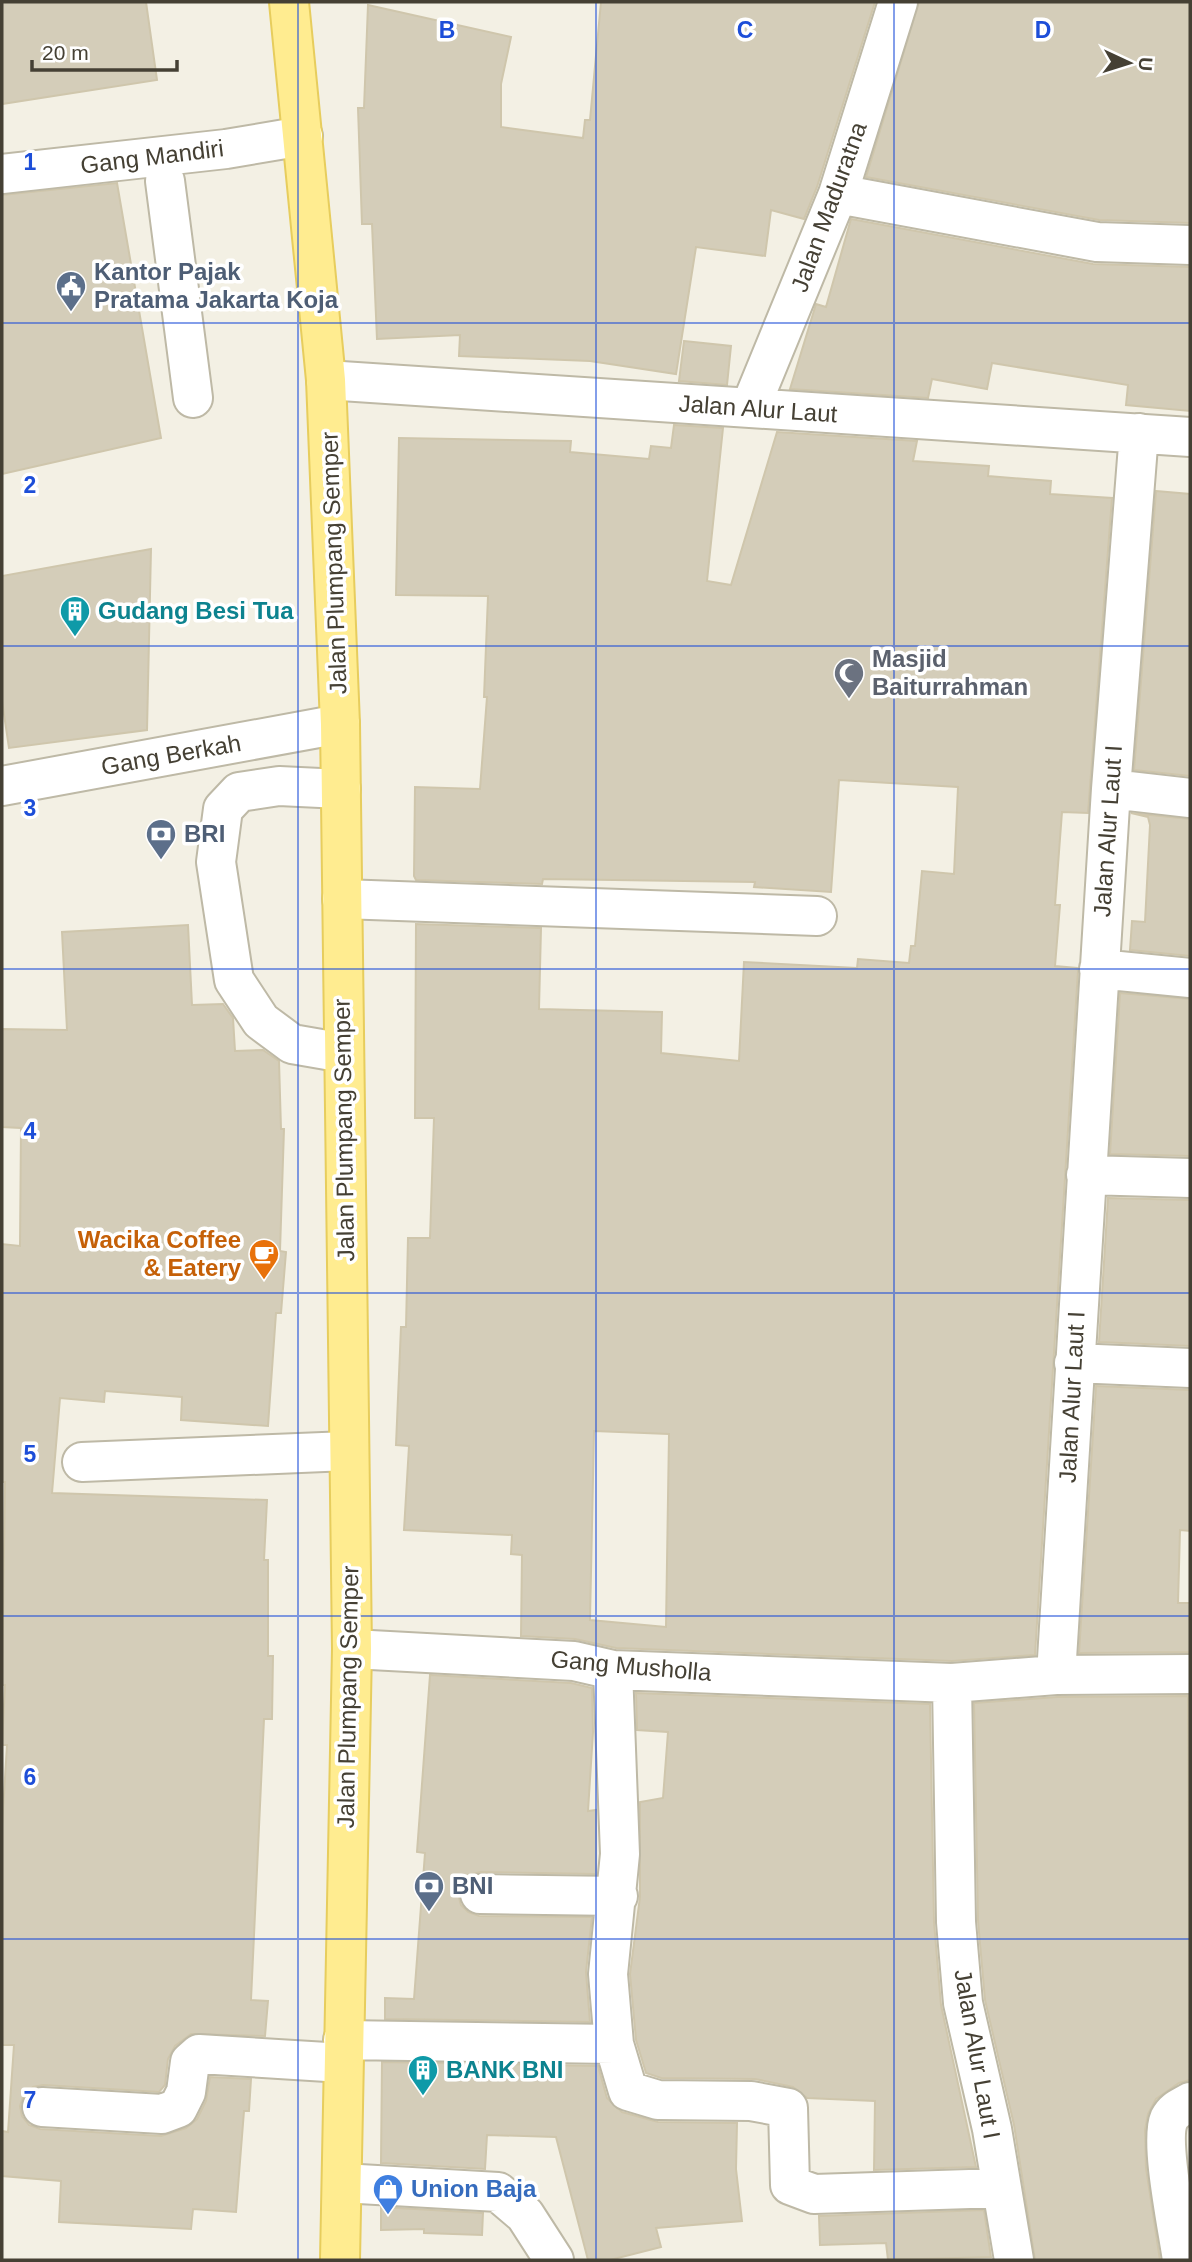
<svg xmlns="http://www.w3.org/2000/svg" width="1192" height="2262" font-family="Arial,sans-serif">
	<rect width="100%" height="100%" fill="#f3f0e4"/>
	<path fill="#d4cdb9" stroke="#cfc6ac" stroke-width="2" fill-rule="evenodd" d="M2,2H146L157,80L2,104Z
		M601,2H875L817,187L804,219L771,210L765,256L696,247L676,374L590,361L459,356L460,335L377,339L372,224H362L358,108H364L368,5L511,37L501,84V127L583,138L585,120H590Z
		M919,2H1190V223L1099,220L866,177Z
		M117,183L161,438L2,474V195Z
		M851,219L1093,264L1190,267V411L1126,405L1128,385L992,363L987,389L932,379L928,398L790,389L816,304L826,307Z
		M684,341L731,346L727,385L679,381Z
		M674,425L723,428L707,581L731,585L777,432L917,441L913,461L989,466L988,476L1051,481L1050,494L1112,498L1088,813L1062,812L1055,905H1060L1055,966L1077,968L1078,971L1035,1655L952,1661L616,1648L575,1639L521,1636L522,1555L511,1554L512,1535L404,1530L409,1446L396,1445L401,1327H406L408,1238H430L434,1118H415L416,924L541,928L539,1009L662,1012L661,1053L739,1061L744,962L857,968L858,959L909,963L911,946H915L922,871L954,874L958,787L839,780L831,892L754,887L755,882L543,879L542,884L416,880L414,876L415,787L480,789L487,697H484L488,596L396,595L399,438L571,441L570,452L649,459L651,446L671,448ZM594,1431L669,1434L666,1627L590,1620Z
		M1156,491L1190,494V776L1134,770Z
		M151,549L147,730L9,748L2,701V576Z
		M1131,813L1190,819V956L1130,950L1132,921L1145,922L1150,825L1148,817Z
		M188,925L192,1005L223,1004L233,1018L235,1051L263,1050L279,1061L281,1129H284L280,1251L286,1252L281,1313H276L268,1426L181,1420L182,1397L105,1391L104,1402L60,1398L52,1493L267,1500L264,1560H268V1656H273L272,1719H264L251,2000L268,2001L265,2036L191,2034L175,2046L168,2059L165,2085L159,2092L43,2085L33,2087L24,2094L20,2106L22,2116L29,2125L40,2129L161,2136L186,2128L197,2119L206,2101L210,2077L251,2079L249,2111H244L236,2212L193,2209L191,2229L59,2222L61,2181L2,2176V2131L8,2132L14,2045H2V1827L7,1745H2L5,1685H2L5,1482H2V1244L20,1246L21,1128L2,1127V1029L67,1030L62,932Z
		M1120,993L1190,999V1156L1110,1154Z
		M1108,1198L1190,1200V1346L1099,1342Z
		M1096,1386L1190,1390V1531L1180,1530L1178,1603H1190V1652L1079,1653Z
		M430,1675L571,1683L592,1688L593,1732L588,1811L596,1810V1874L480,1872L469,1875L462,1882L458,1894L461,1905L468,1912L479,1916L592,1917L586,1972L590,2022L385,2019V1998L414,1999L425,1853L417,1852Z
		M636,1693L930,1704L934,1922L941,2005L976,2167L874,2170L875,2101L807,2098L793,2087L755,2079L661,2078L646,2073L636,2040L630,1974L640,1897V1802L663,1798L668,1732L637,1730Z
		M1188,1696L1190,2080L1179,2083L1156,2099L1148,2114L1145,2130L1146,2168L1160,2260H1035L1014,2125L985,2000L978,1921L974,1703L1057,1697Z
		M382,2062L598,2066L607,2098L622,2112L658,2122L737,2123L736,2169L742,2221L656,2228L661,2247L610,2260H588L556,2137L487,2135L485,2169L381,2163Z
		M381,2207L483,2213L482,2235L424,2233V2229L381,2230Z
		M984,2210L991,2257L888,2260L886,2243L820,2245L819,2216Z"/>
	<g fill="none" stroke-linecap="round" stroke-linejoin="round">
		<g stroke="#beb9a6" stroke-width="42">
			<path id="minor" d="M2,174L226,149L303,136
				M165,181L193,398
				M838,194L1097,242L1190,245
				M326,380L1190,437
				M750,408L838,194L898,2
				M2,786L340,724
				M341,789L279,786L239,792L223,809L216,862L234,980L261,1021L292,1044L344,1053
				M1111,789L1190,798
				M342,899L817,916
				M1099,969L1190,978
				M1086,1175L1190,1178
				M1074,1363L1190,1368
				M82,1462L348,1451
				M352,1649L574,1661L613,1670L952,1683
				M1056,1675L1111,789L1139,433
				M480,1894L618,1896
				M343,2040L614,2044L608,1974L620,1854L613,1670
				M614,2044L628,2091L658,2100L751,2101L788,2108L790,2185L814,2194L1001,2188
				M42,2107L162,2114L178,2108L186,2092L190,2062L199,2054L343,2063
				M342,2183L498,2192L525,2215L554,2260
				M1014,2260L992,2129L963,2003L956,1922L952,1683L1056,1675L1190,1674
				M1182,2260C1178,2231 1159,2141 1169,2119C1174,2109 1182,2107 1190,2102"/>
		</g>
		<g stroke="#e7cd5d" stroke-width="42">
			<path id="major" d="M289,2L326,380L340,724L352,1649L340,2260"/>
		</g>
		<use href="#minor" stroke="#fff" stroke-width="38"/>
		<use href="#major" stroke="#ffec90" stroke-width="38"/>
	</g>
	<path fill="none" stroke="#1d4ed8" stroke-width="2" stroke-opacity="0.55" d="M298,2V2260M596,2V2260M894,2V2260M2,323H1190M2,646H1190M2,969H1190M2,1293H1190M2,1616H1190M2,1939H1190"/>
	<defs>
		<g id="civic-pin" transform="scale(1.575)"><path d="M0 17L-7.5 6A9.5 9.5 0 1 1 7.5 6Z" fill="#5c6f8a" stroke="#fff"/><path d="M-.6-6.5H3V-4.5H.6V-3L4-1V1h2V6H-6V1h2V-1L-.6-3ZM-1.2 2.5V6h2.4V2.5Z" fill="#fff"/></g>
		<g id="building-pin" transform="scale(1.575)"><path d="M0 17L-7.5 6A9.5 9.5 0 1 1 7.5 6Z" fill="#0f9aa8" stroke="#fff"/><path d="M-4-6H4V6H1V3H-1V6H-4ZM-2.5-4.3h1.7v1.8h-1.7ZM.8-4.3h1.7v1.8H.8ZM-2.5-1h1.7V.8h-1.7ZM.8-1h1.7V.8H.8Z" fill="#fff"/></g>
		<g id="mosque-pin" transform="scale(1.575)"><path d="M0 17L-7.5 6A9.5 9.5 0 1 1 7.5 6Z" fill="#6b7280" stroke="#fff"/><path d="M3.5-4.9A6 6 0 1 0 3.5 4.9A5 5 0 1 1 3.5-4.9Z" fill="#fff"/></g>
		<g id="bank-pin" transform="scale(1.575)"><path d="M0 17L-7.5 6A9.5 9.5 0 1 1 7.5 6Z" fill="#5c6f8a" stroke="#fff"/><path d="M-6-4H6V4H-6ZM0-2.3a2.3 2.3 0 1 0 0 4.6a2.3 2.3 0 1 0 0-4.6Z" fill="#fff"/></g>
		<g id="cafe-pin" transform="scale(1.575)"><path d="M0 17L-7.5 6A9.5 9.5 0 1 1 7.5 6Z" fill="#e8710a" stroke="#fff"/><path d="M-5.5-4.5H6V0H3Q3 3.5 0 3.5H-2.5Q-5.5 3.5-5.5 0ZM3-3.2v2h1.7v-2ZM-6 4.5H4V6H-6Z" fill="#fff"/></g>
		<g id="shop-pin" transform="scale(1.575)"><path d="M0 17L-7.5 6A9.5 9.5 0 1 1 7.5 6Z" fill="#3f7fe0" stroke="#fff"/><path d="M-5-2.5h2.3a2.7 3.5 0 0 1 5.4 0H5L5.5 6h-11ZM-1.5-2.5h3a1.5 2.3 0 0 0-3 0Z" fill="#fff"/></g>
	</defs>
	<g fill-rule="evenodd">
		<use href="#civic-pin" x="71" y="286"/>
		<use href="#building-pin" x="75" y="611"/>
		<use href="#mosque-pin" x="849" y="673"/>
		<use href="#bank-pin" x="161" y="834"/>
		<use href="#cafe-pin" x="264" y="1254"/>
		<use href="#bank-pin" x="429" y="1886"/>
		<use href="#building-pin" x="423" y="2070"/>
		<use href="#shop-pin" x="388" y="2189"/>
	</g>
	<g text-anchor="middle" stroke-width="7" stroke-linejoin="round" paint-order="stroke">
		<g font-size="24" fill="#454034" stroke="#fff">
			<text transform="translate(152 157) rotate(-7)" y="8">Gang Mandiri</text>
			<text transform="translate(829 207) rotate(-70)" y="8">Jalan Maduratna</text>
			<text transform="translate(758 409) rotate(4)" y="8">Jalan Alur Laut</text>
			<text transform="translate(334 563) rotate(-92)" y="8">Jalan Plumpang Semper</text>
			<text transform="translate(171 755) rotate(-10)" y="8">Gang Berkah</text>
			<text transform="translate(1108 831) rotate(-86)" y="8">Jalan Alur Laut I</text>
			<text transform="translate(344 1130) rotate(-91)" y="8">Jalan Plumpang Semper</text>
			<text transform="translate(1072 1397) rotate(-87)" y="8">Jalan Alur Laut I</text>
			<text transform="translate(631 1666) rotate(5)" y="8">Gang Musholla</text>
			<text transform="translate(348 1697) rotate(-89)" y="8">Jalan Plumpang Semper</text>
			<text transform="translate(977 2054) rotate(80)" y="8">Jalan Alur Laut I</text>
		</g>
		<g font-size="24" font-weight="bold" fill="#4e5e75" stroke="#fff" text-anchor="start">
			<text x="94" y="280">Kantor Pajak<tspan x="94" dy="28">Pratama Jakarta Koja</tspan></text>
			<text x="184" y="842">BRI</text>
			<text x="452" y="1894">BNI</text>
		</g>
		<g font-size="24" font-weight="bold" fill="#0d838f" stroke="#fff" text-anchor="start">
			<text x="98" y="619">Gudang Besi Tua</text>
			<text x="446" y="2078">BANK BNI</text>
		</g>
		<g font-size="24" font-weight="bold" fill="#5b616d" stroke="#fff" text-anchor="start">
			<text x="872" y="667">Masjid<tspan x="872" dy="28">Baiturrahman</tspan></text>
		</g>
		<g font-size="24" font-weight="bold" fill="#c56008" stroke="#fff" text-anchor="end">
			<text x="241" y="1248">Wacika Coffee<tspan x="241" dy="28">&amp; Eatery</tspan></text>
		</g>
		<g font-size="24" font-weight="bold" fill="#366cbe" stroke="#fff" text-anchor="start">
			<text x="411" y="2197">Union Baja</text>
		</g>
	</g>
	<g font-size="23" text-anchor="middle" font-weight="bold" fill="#1d4ed8" stroke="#fff" stroke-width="7" stroke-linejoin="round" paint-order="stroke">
		<text x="447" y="38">B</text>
		<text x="745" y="38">C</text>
		<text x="1043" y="38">D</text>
		<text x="30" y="170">1</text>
		<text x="30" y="493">2</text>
		<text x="30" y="816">3</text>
		<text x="30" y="1139">4</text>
		<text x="30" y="1462">5</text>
		<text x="30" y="1785">6</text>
		<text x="30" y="2108">7</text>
	</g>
	<rect width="1192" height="2262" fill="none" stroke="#454034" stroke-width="7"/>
	<g transform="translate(1129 63) rotate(94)" stroke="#ffffff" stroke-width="5" paint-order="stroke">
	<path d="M0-5L12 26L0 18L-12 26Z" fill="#454034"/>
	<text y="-10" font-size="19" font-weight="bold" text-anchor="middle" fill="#454034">U</text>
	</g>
	<path d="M32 60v10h145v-10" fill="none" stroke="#454034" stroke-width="3.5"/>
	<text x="42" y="60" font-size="21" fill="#454034" stroke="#ffffff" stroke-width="5" paint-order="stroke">20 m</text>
</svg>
